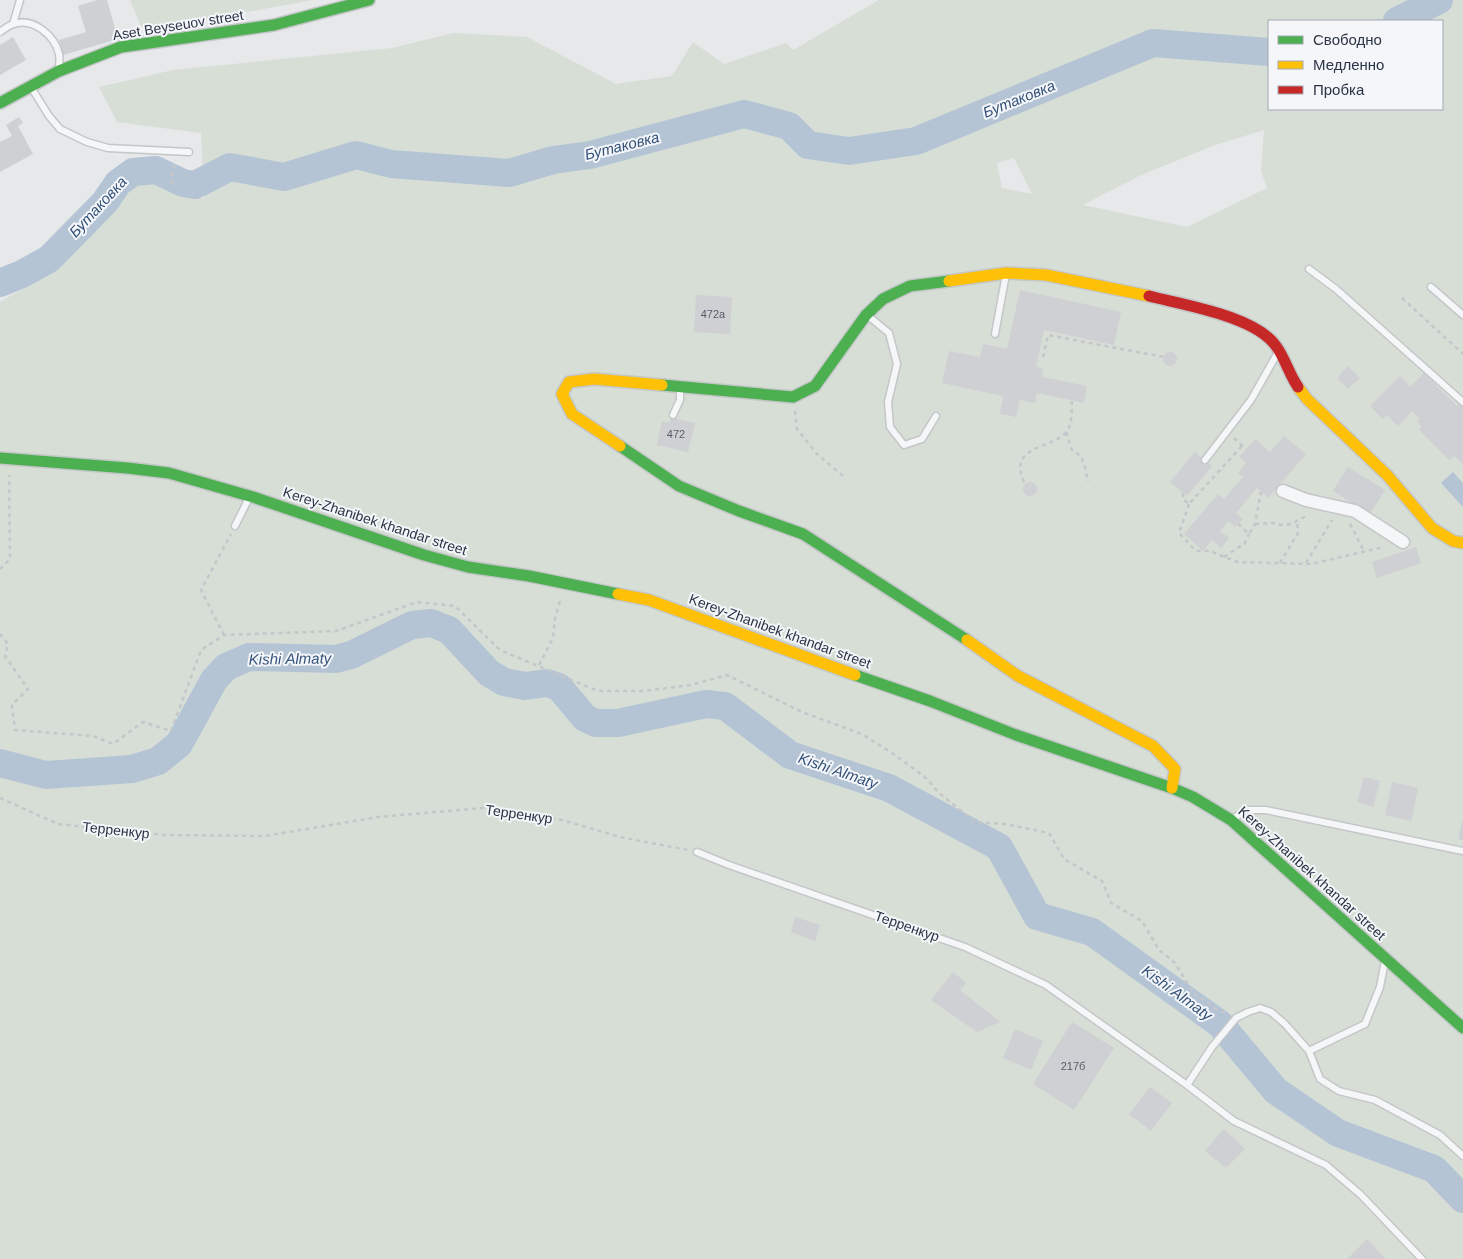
<svg xmlns="http://www.w3.org/2000/svg" width="1463" height="1259" font-family="Helvetica,sans-serif">
	<rect width="100%" height="100%" fill="#e6e8ea"/>
	<path fill="#d6ded6" fill-rule="evenodd" d="M130,0H313L230,15L141,27Z
		M879,0H1463V1259H0V302L51,272L102,211L139,177L204,199L201,133L117,122L99,87L173,70L392,48L453,33L527,37L616,84L672,76L693,42L724,64L786,43L793,50ZM1269,21H1442V109H1269ZM1264,130L1261,171L1267,188L1187,227L1083,205L1139,176L1215,145ZM1014,158L1032,194L1002,188L997,163Z"/>
	<path fill="#b4c4d5" d="M1453,472L1463,483V507L1441,483Z"/>
	<g fill="none" stroke-linecap="round" stroke-linejoin="round">
		<path stroke="#b4c4d5" stroke-width="28" d="M1397,21L1439,0
			M0,283L22,274L49,259L105,202L118,183L133,172L156,170L183,183L195,185L230,167L284,177L356,155L391,164L509,173L553,160L590,155L744,114L789,126L808,145L849,151L916,141L1153,43L1269,52
			M0,763L46,775L132,769L158,761L179,744L214,680L226,667L249,657L336,659L351,655L412,625L431,623L449,630L489,673L504,682L525,686L547,683L559,687L585,718L596,723H618L706,704L725,706L790,755L889,788L999,847L1037,916L1092,932L1220,1024L1276,1091L1338,1133L1434,1169L1463,1199"/>
	</g>
	<path fill="#ced0d3" d="M97,0H107L118,39L63,55L59,40L86,32L78,6Z
		M13,37L26,60L0,75V45Z
		M19,117L23,123L18,126L33,154L0,172V142L12,136L6,125Z
		M1020,290L1121,312L1114,345L1044,330L1036,367L1043,368L1042,377L1087,386L1084,403L1037,393L1035,403L1020,400L1016,417L1000,414L1003,396L942,383L949,351L980,357L983,344L1007,349Z
		M696,295L732,297L730,334L694,332Z
		M1163 359a7 7 0 1 1 14 0a7 7 0 1 1-14 0Z
		M1348,366L1360,378L1348,389L1337,378Z
		M1424,373L1457,406L1463,399V464L1454,456L1449,460L1419,430L1422,427L1417,422L1420,419L1412,411L1398,426L1387,415L1383,419L1370,406L1400,376L1410,387Z
		M671,418L695,423L688,452L657,445L662,421L670,423Z
		M1284,436L1306,454L1268,498L1257,488L1236,513L1243,519L1235,527L1228,521L1220,531L1229,538L1221,548L1212,540L1203,551L1184,534L1218,494L1224,499L1243,477L1238,473L1246,463L1239,457L1255,439L1270,452Z
		M1195,452L1212,466L1187,496L1170,482Z
		M1348,467L1385,490L1370,514L1333,491Z
		M1023 489a7 7 0 1 1 14 0a7 7 0 1 1-14 0Z
		M1416,547L1421,563L1377,578L1372,562Z
		M1364,777L1380,781L1373,807L1357,802Z
		M1392,782L1418,788L1411,821L1385,815Z
		M1462,822H1463V840L1458,839Z
		M795,917L820,925L815,941L791,932Z
		M953,972L966,983L960,990L1000,1022L977,1032L931,1000Z
		M1072,1022L1114,1048L1074,1110L1033,1084Z
		M1015,1029L1043,1041L1031,1070L1003,1058Z
		M1150,1087L1172,1103L1151,1131L1129,1114Z
		M1224,1129L1245,1149L1226,1168L1205,1151Z
		M1367,1239L1386,1259H1347Z"/>
	<g fill="none" stroke-linecap="round" stroke-linejoin="round">
		<g stroke="#c4c6c8" stroke-width="9">
			<path id="lane" d="M13,24L20,0
				M0,32C4,29 9,25 14,24C33,17 55,36 59,54C60,59 59,65 59,70
				M31,87L49,116L60,129L87,142L108,148L189,152
				M1309,269L1336,289L1463,402
				M1431,287L1463,315
				M867,315L889,333L897,364L888,402L890,427L904,445L922,439L936,416
				M995,334L1006,274
				M673,415L680,400V387
				M1205,460L1251,400L1277,354
				M235,526L249,498
				M1232,819L1247,810H1266L1463,851
				M697,852L729,865L965,947L1046,985L1187,1085L1234,1121L1326,1165L1361,1195L1422,1259
				M1309,1051L1365,1024L1380,987L1385,961
				M1187,1085L1212,1047L1236,1018L1248,1012L1260,1008L1271,1012L1285,1024L1309,1051L1320,1079L1339,1091L1375,1100L1440,1135L1463,1156"/>
		</g>
		<g stroke="#c4c6c8" stroke-width="15">
			<path id="street" d="M1283,491L1306,500L1355,511L1403,542"/>
		</g>
		<g stroke="#c4c6c8" stroke-width="14">
			<path id="fast" d="M0,103L59,71L121,47L274,25L369,0
				M662,385L793,397L815,386L866,315L883,299L910,286L949,281
				M620,446L679,486L739,511L803,534L967,640
				M0,458L127,468L169,473L253,497L424,555L468,567L529,576L618,594
				M855,675L930,701L1016,735L1172,788L1193,797L1231,820L1463,1028"/>
		</g>
		<g stroke="#c4c6c8" stroke-width="14">
			<path id="slow" d="M949,281L1006,273L1046,275L1149,296
				M1298,387L1307,399L1387,475L1432,528L1453,541L1463,543
				M620,446L572,414L562,394L569,382L594,379L662,385
				M618,594L649,600L855,675
				M967,640L1018,676L1153,746L1175,769L1172,788"/>
		</g>
		<g stroke="#c4c6c8" stroke-width="14">
			<path id="jam" d="M1149,296C1184,305 1255,316 1276,346C1285,358 1289,374 1298,387"/>
		</g>
		<path stroke="#c5c6ca" stroke-width="2.5" stroke-dasharray="4 4" stroke-linecap="butt" d="M171,184L175,160
			M1402,298L1463,354
			M1043,357L1048,335L1164,357
			M795,411L797,429L816,453L843,476
			M1066,432L1072,450L1081,456L1085,467L1088,482
			M1234,438L1246,449
			M1024,482C1007,444 1053,450 1067,431C1073,423 1071,410 1072,401
			M1183,493V499L1189,504L1242,446
			M1189,504L1179,533L1196,551H1210L1237,562L1311,564L1384,547
			M1238,524L1249,534L1255,524L1261,492
			M1255,524L1272,523L1281,525L1291,524L1304,517V512
			M1350,524L1364,551
			M1224,557L1245,543L1249,534
			M1280,563L1298,533L1297,521
			M1306,563L1332,520
			M0,569L10,559L9,475
			M0,634L8,644L5,656L28,689L12,705L15,730L93,736L113,744L143,722L171,731L201,650L224,635L336,631L417,602L455,606L500,650L598,691H642L691,685L727,675L802,712L862,734L895,755L926,778L939,793L975,822L1005,824L1049,833L1064,859L1102,881L1111,903L1142,921L1159,950L1174,962L1194,993L1216,1009L1226,1013
			M224,635L201,590L231,534
			M539,665L553,638L555,618L561,598
			M0,798L58,824L165,835L265,836L378,817L483,808L562,820L620,837L688,850"/>
		<use href="#lane" stroke="#f5f6f7" stroke-width="6"/>
		<use href="#street" stroke="#f5f6f7" stroke-width="12"/>
		<use href="#fast" stroke="#4caf50" stroke-width="11"/>
		<use href="#slow" stroke="#ffc107" stroke-width="11"/>
		<use href="#jam" stroke="#c62828" stroke-width="11"/>
	</g>
	<g text-anchor="middle" stroke-width="4" stroke-linejoin="round" paint-order="stroke">
		<g font-size="11" fill="#545c69">
			<text x="713" y="318">472а</text>
			<text x="676" y="438">472</text>
			<text x="1073" y="1070">217б</text>
		</g>
		<g font-size="14" fill="#2b3445" stroke="#f4f6f9">
			<text transform="translate(178 25) rotate(-9)" y="5">Aset Beyseuov street</text>
			<text transform="translate(375 521) rotate(18)" y="5">Kerey-Zhanibek khandar street</text>
			<text transform="translate(780 631) rotate(20)" y="5">Kerey-Zhanibek khandar street</text>
			<text transform="translate(519 814) rotate(8)" y="5">Терренкур</text>
			<text transform="translate(116 830) rotate(6)" y="5">Терренкур</text>
			<text transform="translate(1312 873) rotate(42)" y="5">Kerey-Zhanibek khandar street</text>
			<text transform="translate(907 926) rotate(19)" y="5">Терренкур</text>
		</g>
		<g font-size="15" font-style="italic" fill="#34527a" stroke="#f4f6f9">
			<text transform="translate(1019 99) rotate(-22)" y="5">Бутаковка</text>
			<text transform="translate(622 146) rotate(-14)" y="5">Бутаковка</text>
			<text transform="translate(98 207) rotate(-47)" y="5">Бутаковка</text>
			<text transform="translate(290 659) rotate(-1)" y="5">Kіshі Almaty</text>
			<text transform="translate(838 771) rotate(19)" y="5">Kіshі Almaty</text>
			<text transform="translate(1177 993) rotate(36)" y="5">Kіshі Almaty</text>
		</g>
	</g>
	<rect x="1268" y="20" width="175" height="90" fill="#f4f6f9" stroke="#a4a8b1"/>
	<rect x="1278" y="36" width="25" height="8" fill="#4caf50" stroke="#a4a8b1"/>
	<text x="1313" y="45" font-size="15" fill="#2b3445">Свободно</text>
	<rect x="1278" y="61" width="25" height="8" fill="#ffc107" stroke="#a4a8b1"/>
	<text x="1313" y="70" font-size="15" fill="#2b3445">Медленно</text>
	<rect x="1278" y="86" width="25" height="8" fill="#c62828" stroke="#a4a8b1"/>
	<text x="1313" y="95" font-size="15" fill="#2b3445">Пробка</text>
</svg>
